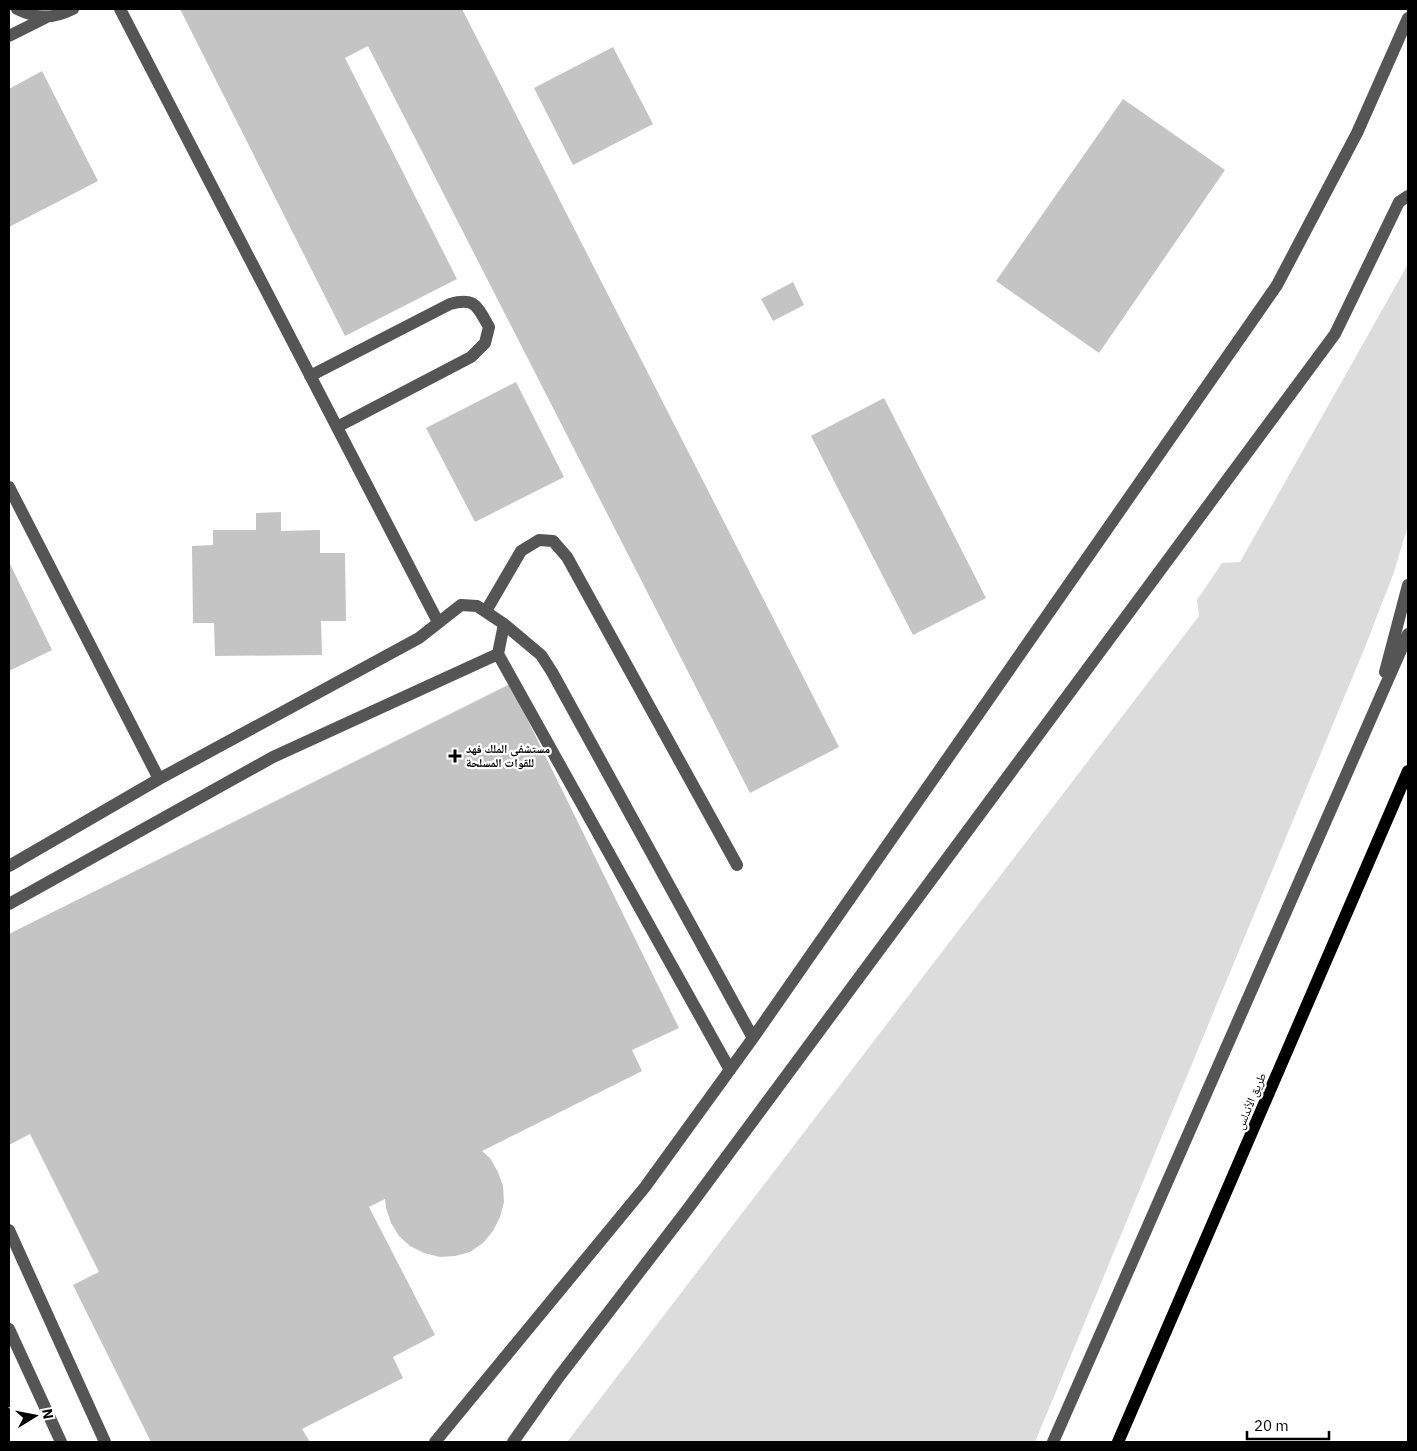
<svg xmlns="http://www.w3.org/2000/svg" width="1417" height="1451" font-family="'IBM Plex Sans','Noto Naskh Arabic',sans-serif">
	<rect width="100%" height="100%" fill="#fff"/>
	<path fill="#dcdcdc" d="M1408,264V525L1394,572L1365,647L1035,1442H567L1199,616L1197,600L1222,563L1240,562Z"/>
	<path fill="#c4c4c4" d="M180,9H462L839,747L750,793L368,46L345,58L457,279L345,336Z
		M613,47L653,124L573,165L534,88Z
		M42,71L98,181L9,227V89Z
		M1123,99L1225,170L1099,353L996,281Z
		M793,282L804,305L773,321L761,299Z
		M516,382L564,477L475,522L426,428Z
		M884,398L986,598L913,635L811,436Z
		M281,512V531L320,530V553H345L346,621H321L322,655L215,656L214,623H193L192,546L213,545V530H256V513Z
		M9,562L52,650L9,671Z
		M510,684L679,1028L632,1050L642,1071L482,1151L490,1158L498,1172L503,1186L504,1202L500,1217L493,1231L483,1243L470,1252L455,1256L440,1257L424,1253L410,1246L399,1236L391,1223L386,1208L385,1199L369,1207L435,1335L393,1357L403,1378L302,1429L310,1442H151L73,1285L99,1272L30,1134L9,1145V934Z"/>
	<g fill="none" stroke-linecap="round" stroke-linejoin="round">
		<path stroke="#555" stroke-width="12" d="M17,9C37,19 53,19 73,9
			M120,9L438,622
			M9,36L45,18
			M310,376L450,304C475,297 477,306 489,327L485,343L471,357L337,427
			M9,487L159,779
			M486,611L521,551L539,540L553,541L567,557L737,865
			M504,624L541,655L552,672L753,1038
			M498,654L730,1070
			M1385,672L1408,585
			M9,866L159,779L419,638L461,605L477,606L504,624L498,654L273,757L9,904
			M9,1230L105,1442
			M9,1329L61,1442
			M435,1442L645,1187L753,1038L1277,285L1357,133L1408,18
			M513,1442L558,1378L687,1210L1335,334L1399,202L1408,196
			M1053,1442L1408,634"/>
		<path stroke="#000" stroke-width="12" d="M1118,1442L1408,771"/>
	</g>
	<path fill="#000" stroke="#fff" stroke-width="2" d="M452.5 748.5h5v5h5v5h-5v5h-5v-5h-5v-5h5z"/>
	<g text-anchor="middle" stroke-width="4.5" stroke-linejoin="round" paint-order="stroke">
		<g font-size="12" font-weight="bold" fill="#000" stroke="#fff" text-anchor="start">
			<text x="466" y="753">مستشفى الملك فهد<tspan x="466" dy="14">للقوات المسلحة</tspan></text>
		</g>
		<g font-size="12" fill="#000" stroke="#fff">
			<text transform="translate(1251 1101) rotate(-67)" y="4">طريق الأندلس</text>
		</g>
	</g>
	<rect width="1417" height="1451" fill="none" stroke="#000000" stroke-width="20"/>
	<g transform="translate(35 1416) rotate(80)" stroke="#ffffff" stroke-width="4" paint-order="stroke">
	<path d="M0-4L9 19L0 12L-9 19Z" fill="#000000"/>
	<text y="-8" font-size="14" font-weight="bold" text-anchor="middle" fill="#000000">N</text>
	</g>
	<path d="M1247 1431v8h82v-8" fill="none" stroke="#000000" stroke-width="2.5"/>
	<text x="1254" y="1431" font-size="15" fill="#000000" stroke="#ffffff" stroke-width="4" paint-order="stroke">20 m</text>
</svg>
